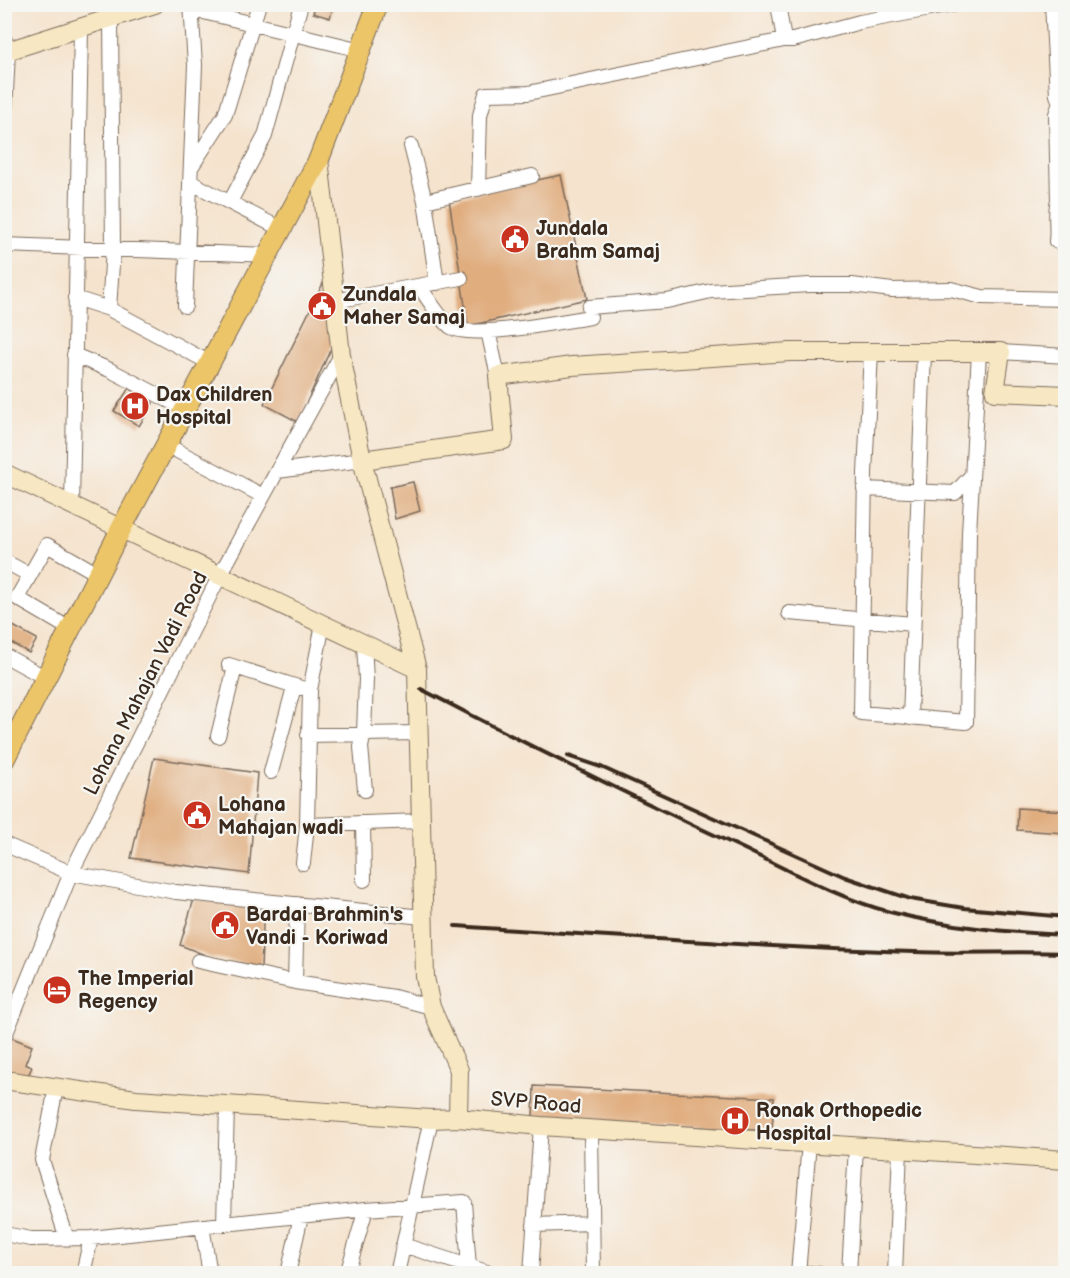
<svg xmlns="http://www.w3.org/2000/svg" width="1070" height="1278" font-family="'Balsamiq Sans',sans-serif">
	<rect width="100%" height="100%" fill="#f6f6f2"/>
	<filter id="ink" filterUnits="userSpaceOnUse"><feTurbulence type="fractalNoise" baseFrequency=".0167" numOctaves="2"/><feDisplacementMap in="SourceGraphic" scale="12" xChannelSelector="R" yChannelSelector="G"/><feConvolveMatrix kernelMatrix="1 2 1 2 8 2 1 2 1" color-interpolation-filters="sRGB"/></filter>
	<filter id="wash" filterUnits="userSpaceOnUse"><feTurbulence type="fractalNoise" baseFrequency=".008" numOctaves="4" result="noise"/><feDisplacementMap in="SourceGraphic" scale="24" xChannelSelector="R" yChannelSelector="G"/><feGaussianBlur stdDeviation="1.35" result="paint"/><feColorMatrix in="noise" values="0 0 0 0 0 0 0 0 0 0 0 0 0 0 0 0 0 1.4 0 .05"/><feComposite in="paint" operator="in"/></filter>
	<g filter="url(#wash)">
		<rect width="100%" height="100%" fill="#f5e3cd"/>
		<g id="blocks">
			<path fill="#e0ad7f" d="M316,4H334L330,18L313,13Z
				M561,175L587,299L468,326L449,199Z
				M331,267L332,346L298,422L264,404Z
				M129,388L153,403L139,426L114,411Z
				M413,482L420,511L395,519L390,487Z
				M4,621L37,639L29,653L4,639Z
				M154,758L257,773L249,874L131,858Z
				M1018,808L1066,811V833L1017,830Z
				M194,899L264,905L261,967L210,957L180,945Z
				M10,1037L32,1046L25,1064L32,1067L26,1080L4,1072V1052Z
				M534,1086L774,1098L772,1131L533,1119Z"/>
		</g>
	</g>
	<g filter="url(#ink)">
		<use href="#blocks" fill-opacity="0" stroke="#7c6b5b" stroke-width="1.5"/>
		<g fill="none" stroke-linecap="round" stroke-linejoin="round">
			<g stroke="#7c6b5b" stroke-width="16">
				<path id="street" d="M106,4L111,18L113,249L109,309
					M778,4L784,40
					M1052,4L1057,95L1060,103L1056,114L1058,200C1054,213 1058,227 1056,241L1066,247
					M191,9L361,50
					M4,38L8,51L4,133
					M411,146L425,201L437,283
					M192,166L225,115L259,4
					M190,182L281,229
					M478,189L480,115L486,94L528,93L784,40H793L860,22L957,4
					M425,201L532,176
					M230,202L265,136L301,4
					M4,245L267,255
					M419,286C427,297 440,319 451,327C470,340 564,321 590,317
					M75,298L109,309L210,363
					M335,301L461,278
					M185,306L195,65L191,4
					M589,307L667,301L711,291L810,285H852L892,290L951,289L982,297L1066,299
					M488,331L498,376
					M871,352L865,473L861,713L966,722L969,533L979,352
					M1001,352L1066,356
					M74,355L110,370L185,409
					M166,445L263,496
					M277,471L362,460
					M864,489L955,493L972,475
					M72,506L81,28
					M4,561L30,575
					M789,613L913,624
					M70,629L17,598L47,545L98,574
					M364,644L366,679L364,733L361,747L365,790
					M4,655L46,678
					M229,665L301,688
					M910,718L924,352
					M308,735L418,733
					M218,736L235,667
					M271,772L294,687
					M363,823L364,880
					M307,825L421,821
					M4,844L71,873L176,892L423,917
					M303,863L307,825L310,690L323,624
					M198,961L295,982L394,997L431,1007
					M295,982L297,904
					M4,1038L71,873L220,575L341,355
					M56,1088L42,1160L67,1239
					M591,1129L593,1274
					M224,1224L227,1105
					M534,1225L592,1223
					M202,1226L210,1274
					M4,1234L31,1239L91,1238L366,1209L464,1202L469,1267L468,1274
					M403,1245L493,1274
					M798,1272L820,1274
					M83,1274L91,1238
					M288,1274L301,1216
					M347,1274L366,1209
					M397,1274L431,1119
					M531,1274L541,1126
					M798,1274L809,1143
					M849,1274L856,1146
					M895,1274L900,1149"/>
			</g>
			<g stroke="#7c6b5b" stroke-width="20">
				<path id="secondary" d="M4,52L155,4
					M319,159L341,355L362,460L417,669L425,977L431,1007L459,1070L458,1118
					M362,460L504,440L498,376L572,366L790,352H1001L995,392L1066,395
					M4,473L417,669
					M4,1080L136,1099L431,1119L458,1118L541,1126L1066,1160"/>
			</g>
			<g stroke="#7c6b5b" stroke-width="22">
				<path id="primary" d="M4,760L121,529L319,159L378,4"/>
			</g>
			<use href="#street" stroke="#fff" stroke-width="14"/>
			<use href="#secondary" stroke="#f7e8c3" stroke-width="18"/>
			<use href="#primary" stroke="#ecc569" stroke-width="20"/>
			<path stroke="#3b2a1e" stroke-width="4" d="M421,689C526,744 632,797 740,847C788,870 838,898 890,912C948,927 1006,932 1066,935
				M568,756L601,767L845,877L910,899L964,908L1066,917
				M455,926C609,936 762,947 915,952C965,954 1015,951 1066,953"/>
		</g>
	</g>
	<defs>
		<g id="civic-disc" transform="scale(1.5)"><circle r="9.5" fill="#c8321e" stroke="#f6f6f2"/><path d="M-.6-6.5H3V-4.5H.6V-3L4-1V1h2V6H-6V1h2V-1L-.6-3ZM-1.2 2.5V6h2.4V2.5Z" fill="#fff"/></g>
		<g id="hospital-disc" transform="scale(1.5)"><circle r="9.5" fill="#c8321e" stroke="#f6f6f2"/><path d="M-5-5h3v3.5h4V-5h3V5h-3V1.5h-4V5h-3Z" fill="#fff"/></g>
		<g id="hotel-disc" transform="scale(1.5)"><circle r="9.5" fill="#c8321e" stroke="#f6f6f2"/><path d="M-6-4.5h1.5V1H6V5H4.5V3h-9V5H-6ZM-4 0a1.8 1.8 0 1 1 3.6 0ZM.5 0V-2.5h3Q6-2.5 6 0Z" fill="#fff"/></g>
	</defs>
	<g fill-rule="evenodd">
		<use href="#civic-disc" x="515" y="239"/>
		<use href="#civic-disc" x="322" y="306"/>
		<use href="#hospital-disc" x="135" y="406"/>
		<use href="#civic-disc" x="197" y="815"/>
		<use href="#civic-disc" x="225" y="925"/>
		<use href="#hotel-disc" x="57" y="990"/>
		<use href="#hospital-disc" x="735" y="1121"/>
	</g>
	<g text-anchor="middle" stroke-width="4.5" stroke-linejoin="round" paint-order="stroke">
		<g font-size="20" font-weight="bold" fill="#3b2a1e" stroke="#f6f6f2" text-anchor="start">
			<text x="536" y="235">Jundala<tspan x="536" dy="23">Brahm Samaj</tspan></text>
			<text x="343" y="301">Zundala<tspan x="343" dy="23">Maher Samaj</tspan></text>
			<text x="156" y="401">Dax Children<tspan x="156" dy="23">Hospital</tspan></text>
			<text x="218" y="811">Lohana<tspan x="218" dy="23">Mahajan wadi</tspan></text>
			<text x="246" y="921">Bardai Brahmin's<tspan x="246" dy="23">Vandi - Koriwad</tspan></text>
			<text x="78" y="985">The Imperial<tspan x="78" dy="23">Regency</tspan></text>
			<text x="756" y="1117">Ronak Orthopedic<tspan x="756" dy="23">Hospital</tspan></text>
		</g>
		<g font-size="20" fill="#3b2a1e" stroke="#f6f6f2">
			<text transform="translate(145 683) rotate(-63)" y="7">Lohana Mahajan Vadi Road</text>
			<text transform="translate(536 1102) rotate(5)" y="7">SVP Road</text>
		</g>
	</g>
	<rect width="1070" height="1278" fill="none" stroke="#f6f6f2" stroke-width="24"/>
</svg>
